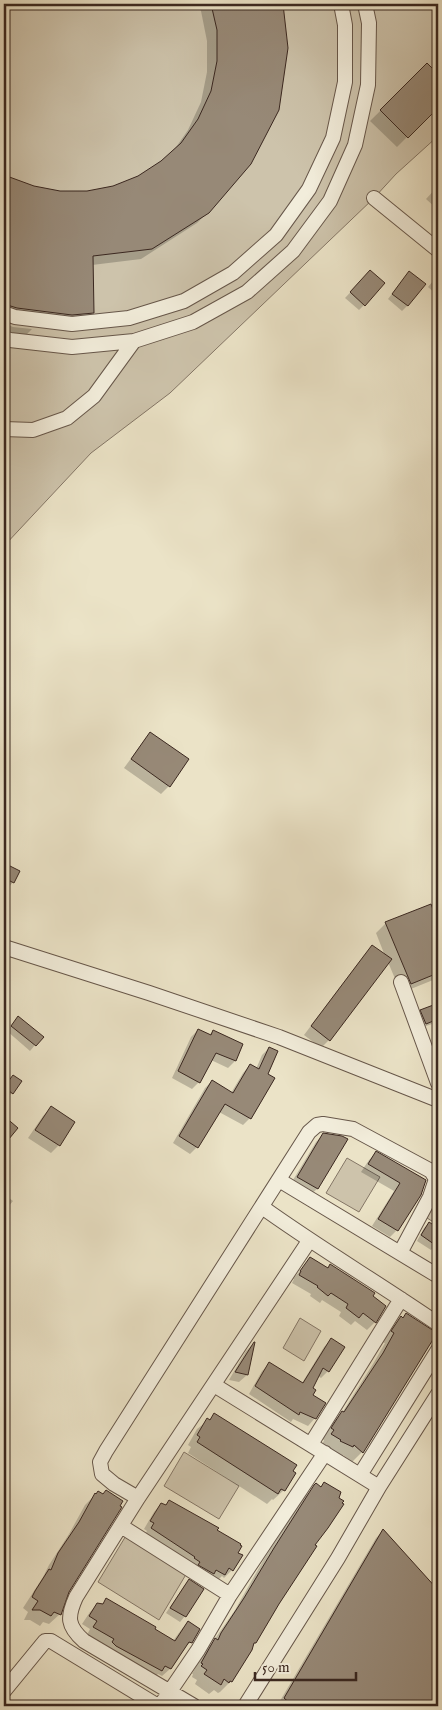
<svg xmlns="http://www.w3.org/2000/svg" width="442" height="1710" font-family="'IM FELL English',serif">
	<rect width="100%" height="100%" fill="#ebe3c7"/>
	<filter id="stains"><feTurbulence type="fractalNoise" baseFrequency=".004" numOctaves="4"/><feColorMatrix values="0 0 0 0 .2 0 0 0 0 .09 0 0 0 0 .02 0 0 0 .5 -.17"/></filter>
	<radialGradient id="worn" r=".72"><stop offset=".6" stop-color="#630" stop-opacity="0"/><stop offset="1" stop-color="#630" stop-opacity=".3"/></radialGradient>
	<path fill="#cdc3ab" stroke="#847666" d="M4,4H438V136L396,174L374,198L170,393L91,453L4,546Z
		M347,1158L380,1177L359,1212L326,1193Z
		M438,1192V1225L424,1216Z
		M300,1318L321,1331L304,1361L283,1348Z
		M184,1452L239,1486L219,1519L164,1486Z
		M127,1534L188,1571L159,1620L98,1582Z"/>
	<path fill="#0003" d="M197,4H282L286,48L208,212L197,223L141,259L92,265L93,312L83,323L4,317V176L33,188L60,192H87L114,187L139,177L162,162L172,153L188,130L201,102L207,72V41L201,11Z
		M427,65L438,76V106L397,147L370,121Z
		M438,186V210L426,199Z
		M438,275V296L428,287Z
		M365,277L364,305L359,310L345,298Z
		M404,278L408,305L402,311L388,299Z
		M4,323L13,327L32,329L23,338L4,337Z
		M150,734L187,760L169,786L161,794L124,768L143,742Z
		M4,864L19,871L13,882L8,888L4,885Z
		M438,921V978L401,993L388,962L329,1040L321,1048L304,1035L365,954L373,946L385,956L376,933L386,923Z
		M435,1006L438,1020L435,1023L420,1028L416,1016L421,1011Z
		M13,1023L35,1045L30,1051L7,1031Z
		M198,1030L209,1035L213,1031L241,1044L235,1061L228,1068L211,1060L199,1082L192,1089L172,1078L191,1037Z
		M269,1048L250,1118L243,1125L219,1112L197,1147L190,1154L173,1143L205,1088L212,1081L231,1093L243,1073L250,1065L256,1069L262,1055Z
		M10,1079L12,1093L10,1095L4,1091V1088Z
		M51,1108L74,1123L59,1145L51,1153L28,1138L43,1116Z
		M324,1134L346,1140L317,1189L309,1196L290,1185L316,1142Z
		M376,1153L425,1181L397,1230L390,1237L372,1226L394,1191L361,1172L369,1160Z
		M4,1194L13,1201L4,1212Z
		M429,1223L438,1229V1242L431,1250L417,1241L424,1228Z
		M310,1259L372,1297L375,1322L367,1330L355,1321L351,1325L339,1316L341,1312L322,1300L320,1303L310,1296L311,1294L292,1283L294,1279H293Z
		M406,1315L362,1452L352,1462L343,1455L342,1457L322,1445L324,1440L322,1439L332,1423L342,1413L373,1364L385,1343L382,1342L391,1328Z
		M331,1340L328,1371L321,1378L318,1376L312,1389L315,1418L308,1426L293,1419L291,1422L249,1394L262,1371L270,1364L302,1383L324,1347Z
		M253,1344L247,1375L239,1382L229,1380L246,1351Z
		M215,1415L284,1490L273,1500L272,1499L267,1504L188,1453L191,1447L188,1445L197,1429Z
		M324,1484L313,1545L231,1681L220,1692L218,1693L214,1690L209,1694L195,1684L197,1680L192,1677L193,1674H192L205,1650L212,1643L235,1610L264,1559L304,1497L316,1485L320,1488Z
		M95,1495L60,1614L49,1624L43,1622L40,1626L30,1620H24L28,1612L23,1608L43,1577L49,1565L69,1534L85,1505Z
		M169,1501L216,1530L237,1553L232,1570L224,1578L222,1576L216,1582L144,1536L147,1531L144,1529L154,1512L161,1504L165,1506Z
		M383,1531L438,1592V1706H277L376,1538Z
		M189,1581L202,1589L185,1616L180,1622L166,1613L184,1586Z
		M106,1600L173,1641L181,1630L188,1622L191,1642L182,1649L170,1669L162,1676L158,1674L154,1678L87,1635L90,1629L82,1624L90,1612L98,1604L102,1605Z"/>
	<path fill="#978977" stroke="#3b2820" d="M211,4H283L288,48L279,110L251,164L209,213L152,249L93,256L94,313L72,315L17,308L4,304V175L34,186L60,191H87L113,186L138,176L161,161L181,143L198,119L211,91L217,61V30Z
		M427,63L438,74V108L408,138L380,110Z
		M370,270L385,283L365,306L350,292Z
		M409,271L426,284L408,306L392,294Z
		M150,732L189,759L170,787L131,759Z
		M4,863L20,871L14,883L4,878Z
		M431,904L438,923V973L411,984L385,922Z
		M372,945L392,959L330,1041L311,1026Z
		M436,1004L438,1010V1019L426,1024L420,1010Z
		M18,1016L44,1037L36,1046L11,1026Z
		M198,1029L211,1035L213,1030L243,1044L236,1061L216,1053L200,1083L178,1071Z
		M269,1047L278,1051L268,1074L275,1078L251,1119L225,1104L198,1148L179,1136L212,1080L233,1093L250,1064L259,1069Z
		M13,1075L22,1081L13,1094L4,1087Z
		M51,1106L75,1122L60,1146L35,1130Z
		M4,1116L18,1128L4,1145Z
		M323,1133L342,1136L348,1139L318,1189L297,1177Z
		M376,1151L426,1180L421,1195L398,1231L378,1219L400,1183L368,1164Z
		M429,1222L438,1228V1247L421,1235Z
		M310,1257L328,1268L330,1264L375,1293L373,1296L386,1306L376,1323L363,1313L359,1318L346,1308L348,1304L331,1293L328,1296L317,1287L318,1286L299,1275L301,1271H300Z
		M406,1313L437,1333L363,1453L354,1445L353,1447L340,1441L341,1440L331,1434L334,1430L331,1428L342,1411L344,1412L383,1353L394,1333L391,1331L401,1316L403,1318Z
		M331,1338L345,1347L329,1372L323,1368L313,1388L316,1390L313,1395L326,1403L316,1419L300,1412L299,1415L255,1386L269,1362L303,1383Z
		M254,1342H255L248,1375L235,1372Z
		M214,1413L297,1465L293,1471L296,1473L285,1491L281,1489L278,1494L197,1442L200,1437L197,1435L207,1418L210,1420Z
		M324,1482L341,1492L339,1498L344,1501L342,1503L344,1504L328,1528L315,1545L317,1546L279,1604L256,1643H254L252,1650L232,1682L230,1681L229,1683L224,1679L221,1685L204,1674L207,1670L201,1666L203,1664L201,1663L215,1638L218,1640L221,1633L244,1598L274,1548L314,1485L316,1483L321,1487Z
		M106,1490L123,1501L120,1506L122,1507L69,1592L61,1615L54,1612L51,1616L40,1610H32L38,1601L32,1597L35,1591L49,1569L51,1570L58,1553L79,1522L95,1493L96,1494L98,1491L103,1494Z
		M169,1500L219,1528L217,1530L241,1544L240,1545L242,1546L238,1553L243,1555L233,1571L229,1568L225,1575L216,1570L214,1574L198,1565L200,1562L194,1558L195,1557L151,1528L154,1523L150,1521L161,1503L166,1505Z
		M383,1529L438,1590V1706H293L284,1698Z
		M189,1579L204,1589L186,1617L170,1608Z
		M106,1598L156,1627L155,1629L175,1641L188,1621L200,1629L192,1643L189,1642L171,1669L165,1666L162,1671L116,1646L112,1642L114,1639L93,1627L97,1621L89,1616L97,1603L103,1604Z"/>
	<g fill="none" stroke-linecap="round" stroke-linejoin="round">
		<g stroke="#67574a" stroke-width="16">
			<path id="minor" d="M374,198L438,250
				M4,313L15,317L72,324L129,318L184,301L233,273L276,235L309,189L333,138L345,82V25L341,4
				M4,338L10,340L72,347L134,341L193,322L247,292L293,251L330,201L355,145L368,85L369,23L365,4
				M4,429L33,430L67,418L94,396L134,341
				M4,947L149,993L279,1037L438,1100
				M401,982L438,1083
				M279,1180L438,1276
				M262,1207C319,1248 380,1284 438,1324
				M214,1385L379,1487
				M311,1444L401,1299
				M360,1475L438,1350
				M138,1498L114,1484L102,1474L100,1462L106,1451L309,1132L317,1125L323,1124L353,1129L431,1171L436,1179L430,1197L400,1253
				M121,1526L230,1595
				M4,1691L45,1641H51L158,1706
				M160,1706L198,1650L230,1595L325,1453
				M194,1706L84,1641C67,1626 67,1617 76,1597L138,1498L309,1241
				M245,1706L338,1558L379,1487L438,1394"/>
		</g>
		<use href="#minor" stroke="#f2eddb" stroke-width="14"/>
	</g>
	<rect width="442" height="1710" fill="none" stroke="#ebe3c7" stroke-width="20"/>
	<rect x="5" y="5" width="432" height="1700" fill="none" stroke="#3b2820" stroke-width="2.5"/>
	<rect x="10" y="10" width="422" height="1690" fill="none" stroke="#3b2820"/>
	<path d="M255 1672v8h101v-8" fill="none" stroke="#3b2820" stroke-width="2.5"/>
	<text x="262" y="1672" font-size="15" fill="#3b2820" stroke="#f2eddb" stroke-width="4" paint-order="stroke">50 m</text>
	<rect width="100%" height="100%" filter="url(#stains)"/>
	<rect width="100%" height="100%" fill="url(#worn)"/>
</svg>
